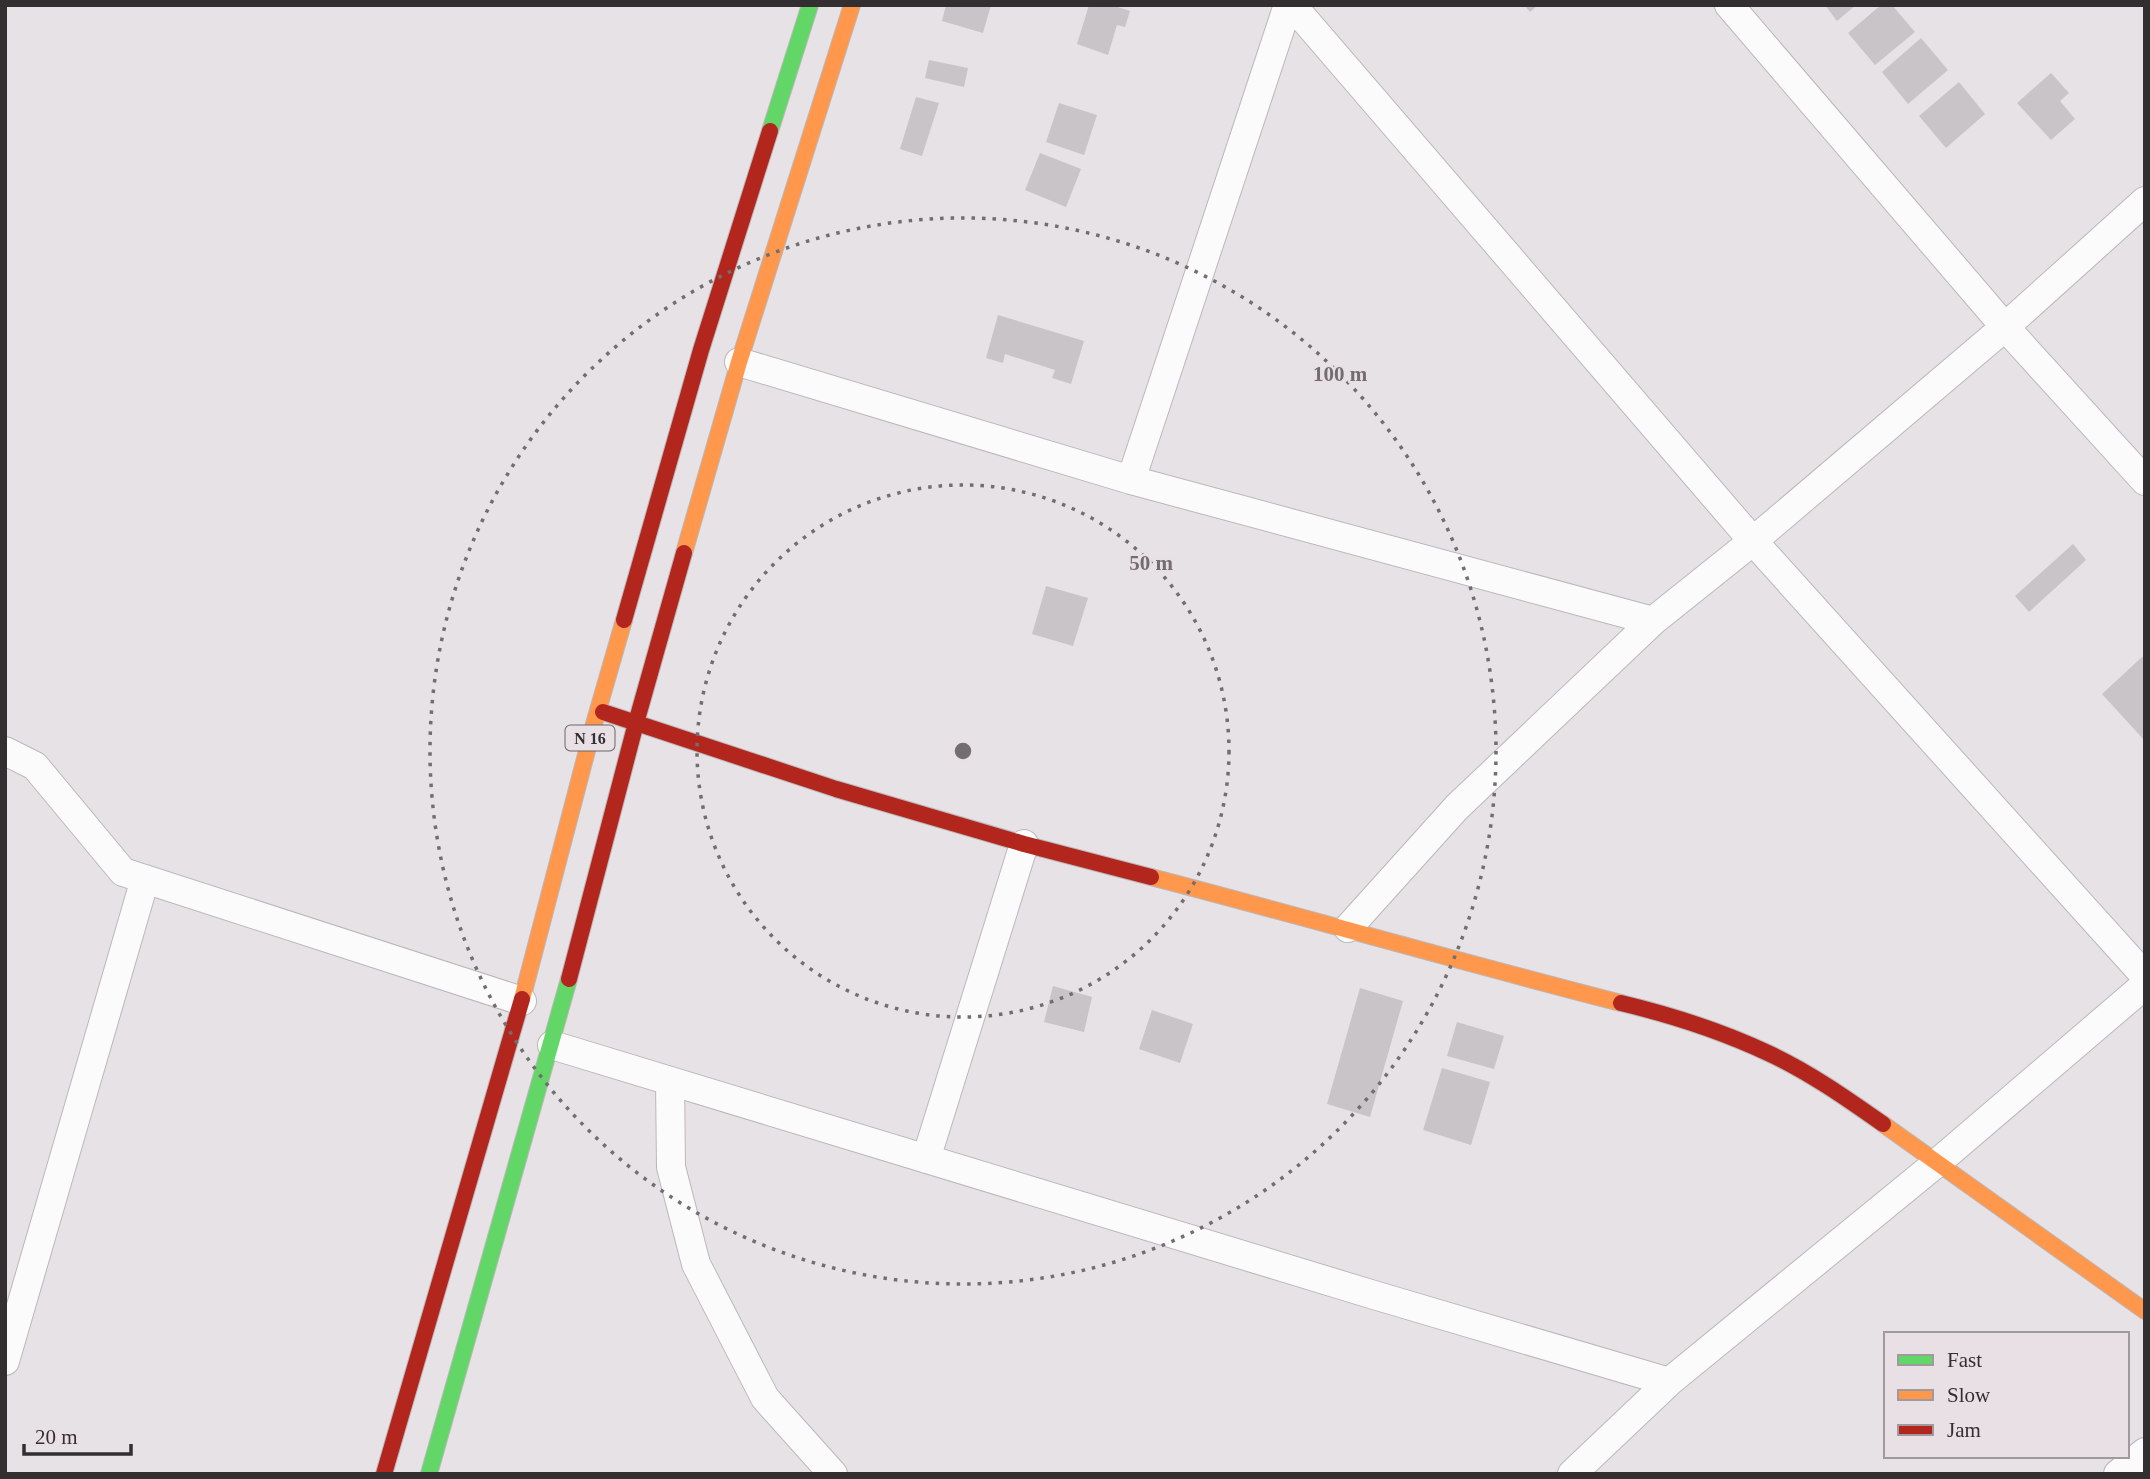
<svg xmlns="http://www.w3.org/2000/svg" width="2150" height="1479" font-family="Georgia,serif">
	<rect width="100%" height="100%" fill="#e7e2e5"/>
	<path fill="#c8c4c7" d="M946,5H991L983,33L942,21Z
		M1089,5H1111L1130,11L1125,27L1117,25L1108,55L1077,44Z
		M1524,5H1538L1530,12Z
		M1825,5H1856L1837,21Z
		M1881,5H1892L1915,32L1875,65L1848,33Z
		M1921,38L1948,70L1908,104L1882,72Z
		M929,60L968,68L964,87L925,78Z
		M2051,73L2069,93L2060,101L2075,119L2051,140L2017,103Z
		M1959,82L1985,114L1946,148L1919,116Z
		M916,97L939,103L922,156L900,149Z
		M1059,103L1097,115L1084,155L1046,142Z
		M1040,153L1081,169L1066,207L1025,190Z
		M998,315L1084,341L1071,384L1052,378L1055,370L1005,354L1003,363L986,358Z
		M2073,544L2086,560L2029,612L2015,596Z
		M1046,586L1088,598L1073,646L1032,634Z
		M2142,657L2145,660V741L2102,694Z
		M1053,986L1092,997L1084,1032L1044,1022Z
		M1360,988L1403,1001L1370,1117L1327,1104Z
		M1152,1010L1193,1024L1180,1063L1139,1049Z
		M1457,1022L1504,1036L1494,1069L1447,1056Z
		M1442,1068L1490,1082L1471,1145L1423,1130Z"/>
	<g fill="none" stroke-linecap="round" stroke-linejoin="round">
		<g stroke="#bbb8ba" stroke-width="30">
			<path id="street" d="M1292,5L1753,541L2145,976
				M1729,5L2005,327L2145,481
				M739,362L1131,480L1653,621
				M1131,480L1288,5
				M5,751L35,766L123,872L522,1001
				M1348,928L1457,807L1653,621L1753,541L2005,327L2145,201
				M552,1045L1374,1295L1669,1382
				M670,1081L671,1167L696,1264L765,1398L833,1474
				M926,1159L1024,844
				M5,1361L145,879
				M1572,1474L1669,1382L1938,1162L2145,985
				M2118,1474L2145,1452"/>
		</g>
		<g stroke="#bbb8ba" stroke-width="18">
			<path id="fast" d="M770,131L810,5
				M429,1474L569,979"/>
		</g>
		<g stroke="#bbb8ba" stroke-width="18">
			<path id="slow" d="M684,553L739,362L852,5
				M1151,877C1308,918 1464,963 1621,1003
				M522,999L594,724L624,620
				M1883,1124L2145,1311"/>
		</g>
		<g stroke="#bbb8ba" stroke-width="18">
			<path id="jam" d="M624,620L701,350L770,131
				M603,712L836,789L1024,844L1151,877
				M569,979L636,723L684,553
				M1621,1003C1671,1015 1721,1031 1768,1053C1809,1072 1846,1098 1883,1124
				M384,1474L522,999"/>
		</g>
		<use href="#street" stroke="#fbfbfb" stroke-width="28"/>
		<use href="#fast" stroke="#63d668" stroke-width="16"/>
		<use href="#slow" stroke="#ff974d" stroke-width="16"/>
		<use href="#jam" stroke="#b3261e" stroke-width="16"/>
	</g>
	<g fill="none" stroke="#726e70" stroke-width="3.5" stroke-dasharray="3.5 7">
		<circle cx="963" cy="751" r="266"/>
		<circle cx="963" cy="751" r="533"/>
	</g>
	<g text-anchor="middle" stroke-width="5" stroke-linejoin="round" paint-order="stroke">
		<rect fill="#e9e0e6" stroke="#6a6467" stroke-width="2" x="565.5" y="725.5" width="49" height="25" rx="5"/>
		<g font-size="16" font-weight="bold" fill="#332f31">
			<text x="590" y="744">N 16</text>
		</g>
	</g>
	<circle cx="963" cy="751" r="10" fill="#726e70" stroke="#e9e0e6" stroke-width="3.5"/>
	<g font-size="21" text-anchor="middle" font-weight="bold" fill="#726e70" stroke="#e9e0e6" stroke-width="5" stroke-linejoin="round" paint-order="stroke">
		<text x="1340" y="381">100 m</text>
		<text x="1151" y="570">50 m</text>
	</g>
	<rect width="2150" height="1479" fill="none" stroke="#332f31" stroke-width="14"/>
	<rect x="1884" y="1332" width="245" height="126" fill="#e9e0e6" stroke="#a0999e" stroke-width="2"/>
	<rect x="1898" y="1355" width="35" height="10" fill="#63d668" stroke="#a0999e" stroke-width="2"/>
	<text x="1947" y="1367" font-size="21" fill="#332f31">Fast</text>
	<rect x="1898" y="1390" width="35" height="10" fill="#ff974d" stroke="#a0999e" stroke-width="2"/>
	<text x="1947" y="1402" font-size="21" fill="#332f31">Slow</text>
	<rect x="1898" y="1425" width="35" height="10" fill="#b3261e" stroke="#a0999e" stroke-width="2"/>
	<text x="1947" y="1437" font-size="21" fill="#332f31">Jam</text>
	<path d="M24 1444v10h107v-10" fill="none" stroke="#332f31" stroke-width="3.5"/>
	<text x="35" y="1444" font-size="21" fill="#332f31" stroke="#e9e0e6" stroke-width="5" paint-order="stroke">20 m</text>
</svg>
